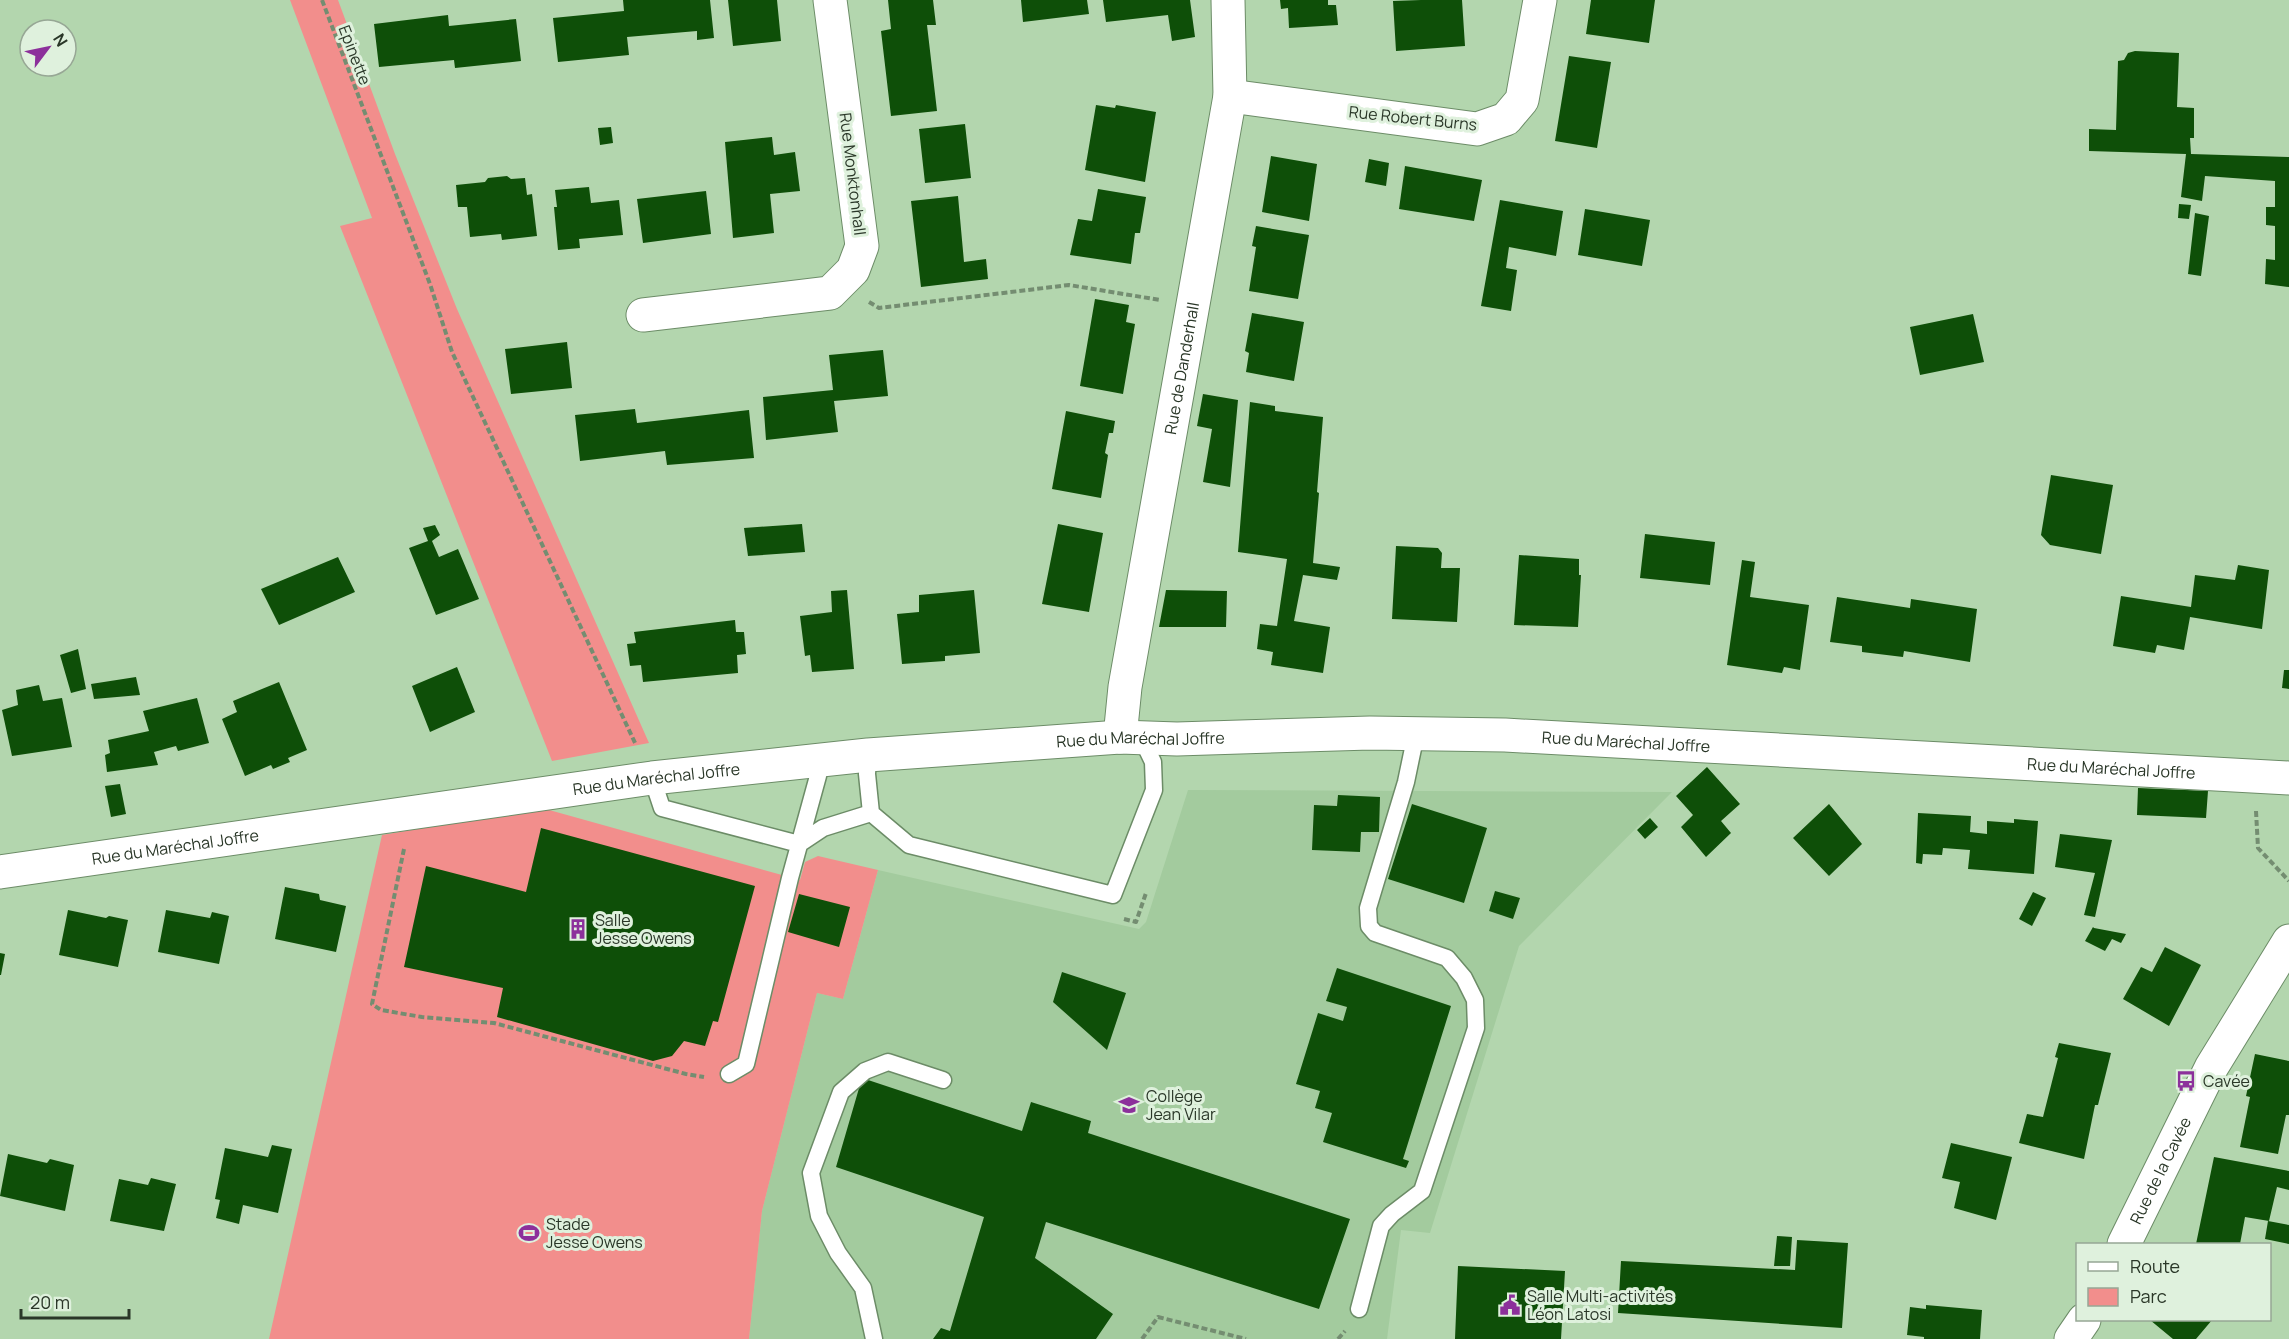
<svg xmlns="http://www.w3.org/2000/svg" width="2289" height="1339" font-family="Manrope,sans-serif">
	<rect width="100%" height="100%" fill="#b3d6ae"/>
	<path fill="#a3cb9e" d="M1188,790L1672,792L1519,946L1430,1233L1401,1230L1387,1339H749L762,1211L817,993L843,999L878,870L1139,929L1146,922Z"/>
	<path fill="#f28e8c" d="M290,0H338L395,154L457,309L649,743L552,761L340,226L372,218Z
		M542,808L800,880L805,862L818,856L878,870L843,999L817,993L762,1211L749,1339H269L382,835Z"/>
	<path fill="#0e4f08" d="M623,0H710L714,38L697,40V31L627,37L629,55L558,62L553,18L624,11Z
		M728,0H777L781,41L733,46Z
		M888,0H933L936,25H927L937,111L891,116L881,31L891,29Z
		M1021,0H1087L1089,14L1023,22Z
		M1103,0H1190L1195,37L1172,41L1168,15L1106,22Z
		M1280,0H1328V5H1336L1338,25L1289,28L1288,8L1281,9Z
		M1421,0H1462L1465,46L1396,51L1393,1Z
		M1591,0H1655L1649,43L1586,34Z
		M448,15L449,26L516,19L521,61L455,68L454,60L379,67L374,24Z
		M2135,51L2179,53L2177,107L2194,108V138H2190L2191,154L2289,157V287L2265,284L2266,259L2275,260V226L2266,225V207H2275V181L2205,176L2202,201L2181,197L2186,154L2089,151V129L2116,130L2118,61L2124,60L2128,53Z
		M1569,56L1611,62L1597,148L1555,141Z
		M1096,105L1115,108L1116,105L1156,112L1145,182L1085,170Z
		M965,124L971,178L925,183L919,129Z
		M611,127L613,143L600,145L598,128Z
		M772,137L774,155L795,152L800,191L770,194L774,233L733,238L725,142Z
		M1271,156L1317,164L1309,221L1262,212Z
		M1369,159L1389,163L1386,186L1365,182Z
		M1405,166L1482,180L1474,221L1399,209Z
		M507,176L511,179L525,178L527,195L532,194L537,236L502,240L501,234L470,237L467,207H458L456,185L485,182L488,178Z
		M589,187L591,203L619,200L623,235L579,239L580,248L558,250L554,207H557L555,190Z
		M1098,189L1146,197L1140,233H1135L1131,264L1070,255L1078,219L1092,221Z
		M706,191L711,234L643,243L637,199Z
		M958,196L964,262L986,259L988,279L921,287L911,201Z
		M1500,200L1563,211L1556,256L1509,247L1506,268L1517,270L1511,311L1481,306Z
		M2179,204L2191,205L2189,219L2178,218Z
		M1585,209L1650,220L1642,266L1578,255Z
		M2195,213L2209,216L2201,276L2188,274Z
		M1256,226L1309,235L1298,299L1249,291L1256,247L1252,246Z
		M1095,299L1129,305L1126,322L1135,324L1123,394L1080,386Z
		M1252,313L1304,322L1294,381L1246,372L1249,353L1245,351Z
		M1973,314L1984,362L1920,375L1910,327Z
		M567,342L572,388L511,394L505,349Z
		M883,350L888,396L834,401L838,432L766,440L763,397L833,390L829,355Z
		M1203,394L1238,400L1230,487L1203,482L1212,429L1197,426Z
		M1250,402L1275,406V411L1323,417L1317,492L1319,493L1313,563L1340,567L1337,580L1303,575L1294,621L1330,627L1323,673L1271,665L1273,652L1257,649L1260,624L1277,626L1287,559L1238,552Z
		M635,409L637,423L749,410L754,458L667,465L665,451L580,461L575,415Z
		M1066,411L1115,421L1113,433H1109L1105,453L1108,455L1101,498L1052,489Z
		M2051,475L2113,485L2101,554L2050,545L2041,535Z
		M802,524L805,552L748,556L744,528Z
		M1058,524L1103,533L1089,612L1042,604Z
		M435,525L440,535L432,541L439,557L458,549L479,599L436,615L409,548L428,541L423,528Z
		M1645,534L1715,542L1710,585L1640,578Z
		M1396,546L1438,548L1442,553L1441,568H1460L1457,622L1392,619Z
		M1519,555L1579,559V575H1581L1578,627L1514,625Z
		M338,557L355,592L279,625L261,589Z
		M1742,560L1755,562L1750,597L1809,605L1800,670L1784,667L1782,673L1727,665Z
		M2238,565L2269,570L2262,629L2190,617L2184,650L2157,645L2155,653L2113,646L2121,596L2191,607L2195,575L2235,580Z
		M847,590L854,669L812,672L810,655L805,656L800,616L832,612L831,591Z
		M974,590L980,653L945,656V661L902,664L897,614L919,612V595Z
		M1166,590L1227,591L1226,627H1159Z
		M1837,597L1910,608L1911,599L1977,609L1970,662L1904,651L1903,657L1862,652V646L1830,642Z
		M735,620L736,632H744L746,654L737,655L738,673L643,682L641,665L630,666L627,644L636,643L634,632Z
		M78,649L86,689L71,693L60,655Z
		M457,667L475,712L430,732L412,686Z
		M2284,670H2289V689L2282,688Z
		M136,677L140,695L94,699L91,684Z
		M279,682L307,750L288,758L290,762L273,769L271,765L245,776L222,719L237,712L233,701Z
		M39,685L43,701L62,698L72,747L12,756L2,710L18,705L16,690Z
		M197,698L209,743L178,751L176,746L154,752L158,765L107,772L105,755L110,753L108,740L149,731L143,711Z
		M1707,767L1740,804L1721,821L1731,833L1706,857L1681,827L1693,815L1676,796Z
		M120,784L126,814L111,817L105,786Z
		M2138,788L2208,791L2206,818L2137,815Z
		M1338,795L1380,797L1379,832H1361L1360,852L1312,850L1314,805L1337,806Z
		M1412,804L1487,828L1464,903L1388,879Z
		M1829,804L1862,844L1829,876L1793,838Z
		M1918,813L1971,816L1970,832L1987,834V821L2014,823V819L2038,821L2034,874L1968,869L1970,850L1943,848L1942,855L1923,854L1922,864L1916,863Z
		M1650,818L1658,827L1645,839L1637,830Z
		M541,828L755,886L718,1022L713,1021L705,1046L684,1041L672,1056L653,1061L497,1017L503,988L404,967L426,866L526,892Z
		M2060,834L2112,840L2095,917L2084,915L2095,873L2055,867Z
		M285,887L319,894L320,900L346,906L336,952L275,939Z
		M1495,891L1520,898L1513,919L1489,911Z
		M2033,892L2046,898L2032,926L2019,919Z
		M799,894L850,907L839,947L788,932Z
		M68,910L106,918L109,916L128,920L118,967L59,955Z
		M166,910L210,918L212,912L229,916L219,964L158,952Z
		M2093,927L2094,928L2126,934L2121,943L2112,939L2105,951L2085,941Z
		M2165,947L2201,965L2169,1026L2123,999L2141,967L2152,972Z
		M0,953L5,954L1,975H0Z
		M1337,968L1451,1006L1403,1159L1409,1161L1406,1168L1323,1142L1332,1113L1315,1108L1320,1091L1296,1084L1318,1013L1343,1021L1347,1007L1326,1001Z
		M1062,972L1126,993L1107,1050L1053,1002Z
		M2059,1043L2111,1053L2098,1105H2095L2084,1159L2019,1143L2027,1114L2043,1117L2058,1058L2055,1057Z
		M2255,1054L2289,1061V1115H2286L2278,1154L2240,1147L2250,1097L2246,1096Z
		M862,1078L1022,1131L1031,1102L1091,1121L1088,1133L1350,1219L1319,1309L1046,1222L1035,1258L1113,1314L1096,1339H933L941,1328L950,1331L984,1217L836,1167Z
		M1951,1143L2012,1157L1996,1220L1954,1208L1960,1182L1942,1178Z
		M272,1145L292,1149L278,1213L243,1205L239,1224L216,1218L220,1200L215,1199L225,1148L268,1157Z
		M8,1154L47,1163L50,1159L74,1165L65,1211L0,1196Z
		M2214,1157L2289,1171V1190L2277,1187L2269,1221L2245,1217L2240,1244H2196Z
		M151,1178L176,1184L164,1231L110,1221L119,1179L148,1185Z
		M2268,1221L2289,1225V1244L2265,1239Z
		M1777,1236L1792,1237L1790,1266H1774Z
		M1797,1240L1848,1243L1842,1328L1618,1313L1621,1261L1795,1270Z
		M1458,1266L1565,1271L1561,1339H1455Z
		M1926,1305L1982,1310L1980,1339H1924V1337L1907,1335L1910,1307L1926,1309Z
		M2150,1320H2212L2196,1339H2173Z"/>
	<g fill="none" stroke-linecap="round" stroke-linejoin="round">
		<g stroke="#6c8c67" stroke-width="19">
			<path id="service" d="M868,755L867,774L871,813L909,845L1113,895L1154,790L1153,762L1141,737
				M652,778L662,808L799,844L823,828L871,813
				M729,1074L746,1064L790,878L818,776L811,761
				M1359,1309L1381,1226L1392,1214L1422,1191L1476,1028L1475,1000L1464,978L1447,958L1375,933L1369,926L1368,908L1406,782L1416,734
				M874,1339L863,1288L838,1253L819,1216L811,1173L841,1092L865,1071L888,1062L943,1080"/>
		</g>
		<g stroke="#6c8c67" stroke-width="35">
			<g id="minor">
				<path d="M1230,96L1477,129L1506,119L1522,100L1540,0"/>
				<path d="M643,315L830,293L853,270L862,246L830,0"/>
				<path id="s1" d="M1120,737L1125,687L1230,96L1228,0"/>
				<path id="s2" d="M0,872L652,778L868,755L1120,737L1177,739L1370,733L1505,735L2289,778"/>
			</g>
		</g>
		<g stroke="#6c8c67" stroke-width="35">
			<g id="tertiary">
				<path id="s3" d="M2124,1244L2211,1068L2289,941"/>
				<path d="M2071,1339L2084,1320"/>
			</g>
		</g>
		<path stroke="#748d71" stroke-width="4" stroke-dasharray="6 3" stroke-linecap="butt" d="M322,0L430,284L452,352L636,745
			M869,302L879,308L1069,285L1160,300
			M2256,811L2258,848L2289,881
			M404,849L372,1004L381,1010L422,1017L494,1023L686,1074L704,1077
			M1124,919L1136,922L1146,893
			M1142,1339L1158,1317L1246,1339
			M1338,1339L1345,1331"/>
		<use href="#service" stroke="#fff" stroke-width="16"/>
		<use href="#minor" stroke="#fff" stroke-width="33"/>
		<use href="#tertiary" stroke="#fff" stroke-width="33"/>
	</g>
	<defs>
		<g id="building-bare" transform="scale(1.62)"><path d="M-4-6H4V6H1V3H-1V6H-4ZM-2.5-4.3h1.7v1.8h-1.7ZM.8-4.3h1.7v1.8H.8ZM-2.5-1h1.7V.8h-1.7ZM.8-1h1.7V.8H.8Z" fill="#8c309b" stroke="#dff1dd" stroke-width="2.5" paint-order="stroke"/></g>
		<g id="bus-bare" transform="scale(1.62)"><path d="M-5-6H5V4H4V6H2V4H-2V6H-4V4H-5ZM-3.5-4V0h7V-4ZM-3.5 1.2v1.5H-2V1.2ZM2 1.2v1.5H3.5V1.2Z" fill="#8c309b" stroke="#dff1dd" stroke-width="2.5" paint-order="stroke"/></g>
		<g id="school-bare" transform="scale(1.62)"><path d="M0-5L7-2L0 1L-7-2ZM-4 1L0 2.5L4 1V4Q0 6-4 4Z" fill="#8c309b" stroke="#dff1dd" stroke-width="2.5" paint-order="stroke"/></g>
		<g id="stadium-bare" transform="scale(1.62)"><path d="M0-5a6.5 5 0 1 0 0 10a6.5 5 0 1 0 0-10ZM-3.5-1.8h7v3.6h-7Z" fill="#8c309b" stroke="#dff1dd" stroke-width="2.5" paint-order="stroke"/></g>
		<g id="civic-bare" transform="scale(1.62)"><path d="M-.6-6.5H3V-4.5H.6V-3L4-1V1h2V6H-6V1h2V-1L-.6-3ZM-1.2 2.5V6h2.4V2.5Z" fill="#8c309b" stroke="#dff1dd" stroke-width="2.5" paint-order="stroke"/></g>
	</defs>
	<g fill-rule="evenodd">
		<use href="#building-bare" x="578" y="929"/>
		<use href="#bus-bare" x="2186" y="1081"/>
		<use href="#school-bare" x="1129" y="1105"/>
		<use href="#stadium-bare" x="529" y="1233"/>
		<use href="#civic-bare" x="1510" y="1305"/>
	</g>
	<g text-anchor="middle" stroke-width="6" stroke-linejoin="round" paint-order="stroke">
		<g font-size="16" fill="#2a3728" stroke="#dff1dd">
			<text transform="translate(355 55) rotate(69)" y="6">Epinette</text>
			<text transform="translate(1413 118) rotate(6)" y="6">Rue Robert Burns</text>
			<text transform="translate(853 174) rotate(83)" y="6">Rue Monktonhall</text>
			<text dy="6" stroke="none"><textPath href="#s1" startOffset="374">Rue de Danderhall</textPath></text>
			<text dy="6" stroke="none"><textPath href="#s2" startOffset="1149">Rue du Maréchal Joffre</textPath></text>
			<text dy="6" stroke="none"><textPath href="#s2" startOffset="1635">Rue du Maréchal Joffre</textPath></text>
			<text dy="6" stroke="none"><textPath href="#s2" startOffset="2121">Rue du Maréchal Joffre</textPath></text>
			<text dy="6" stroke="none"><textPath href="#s2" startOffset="663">Rue du Maréchal Joffre</textPath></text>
			<text dy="6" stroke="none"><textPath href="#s2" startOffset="177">Rue du Maréchal Joffre</textPath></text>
			<text dy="6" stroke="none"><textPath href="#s3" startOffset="82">Rue de la Cavée</textPath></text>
		</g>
		<g font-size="16" fill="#2a3728" stroke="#dff1dd" text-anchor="start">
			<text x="595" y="926">Salle<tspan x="595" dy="18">Jesse Owens</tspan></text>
			<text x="2203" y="1087">Cavée</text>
			<text x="1146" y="1102">Collège<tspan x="1146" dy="18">Jean Vilar</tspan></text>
			<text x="546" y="1230">Stade<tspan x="546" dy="18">Jesse Owens</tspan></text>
			<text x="1527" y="1302">Salle Multi-activités<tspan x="1527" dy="18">Léon Latosi</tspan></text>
		</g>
	</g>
	<rect x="2076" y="1243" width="195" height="78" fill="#dff1dd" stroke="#97a795" stroke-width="1.5"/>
	<rect x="2088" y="1262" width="30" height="9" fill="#ffffff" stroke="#97a795" stroke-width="1.5"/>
	<text x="2130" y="1273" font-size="18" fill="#2a3728">Route</text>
	<rect x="2088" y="1288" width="30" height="18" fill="#f28e8c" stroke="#97a795" stroke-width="1.5"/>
	<text x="2130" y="1303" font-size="18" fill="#2a3728">Parc</text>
	<g transform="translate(48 48) rotate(58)"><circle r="28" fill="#dff1dd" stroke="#97a795" stroke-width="1.5"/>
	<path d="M0-4.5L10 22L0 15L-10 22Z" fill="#8c309b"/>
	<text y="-9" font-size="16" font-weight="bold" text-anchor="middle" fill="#2a3728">N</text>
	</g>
	<path d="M21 1309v9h108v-9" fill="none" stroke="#2a3728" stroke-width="3"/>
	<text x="30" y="1309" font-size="18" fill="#2a3728" stroke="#dff1dd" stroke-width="4.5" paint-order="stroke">20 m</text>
</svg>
